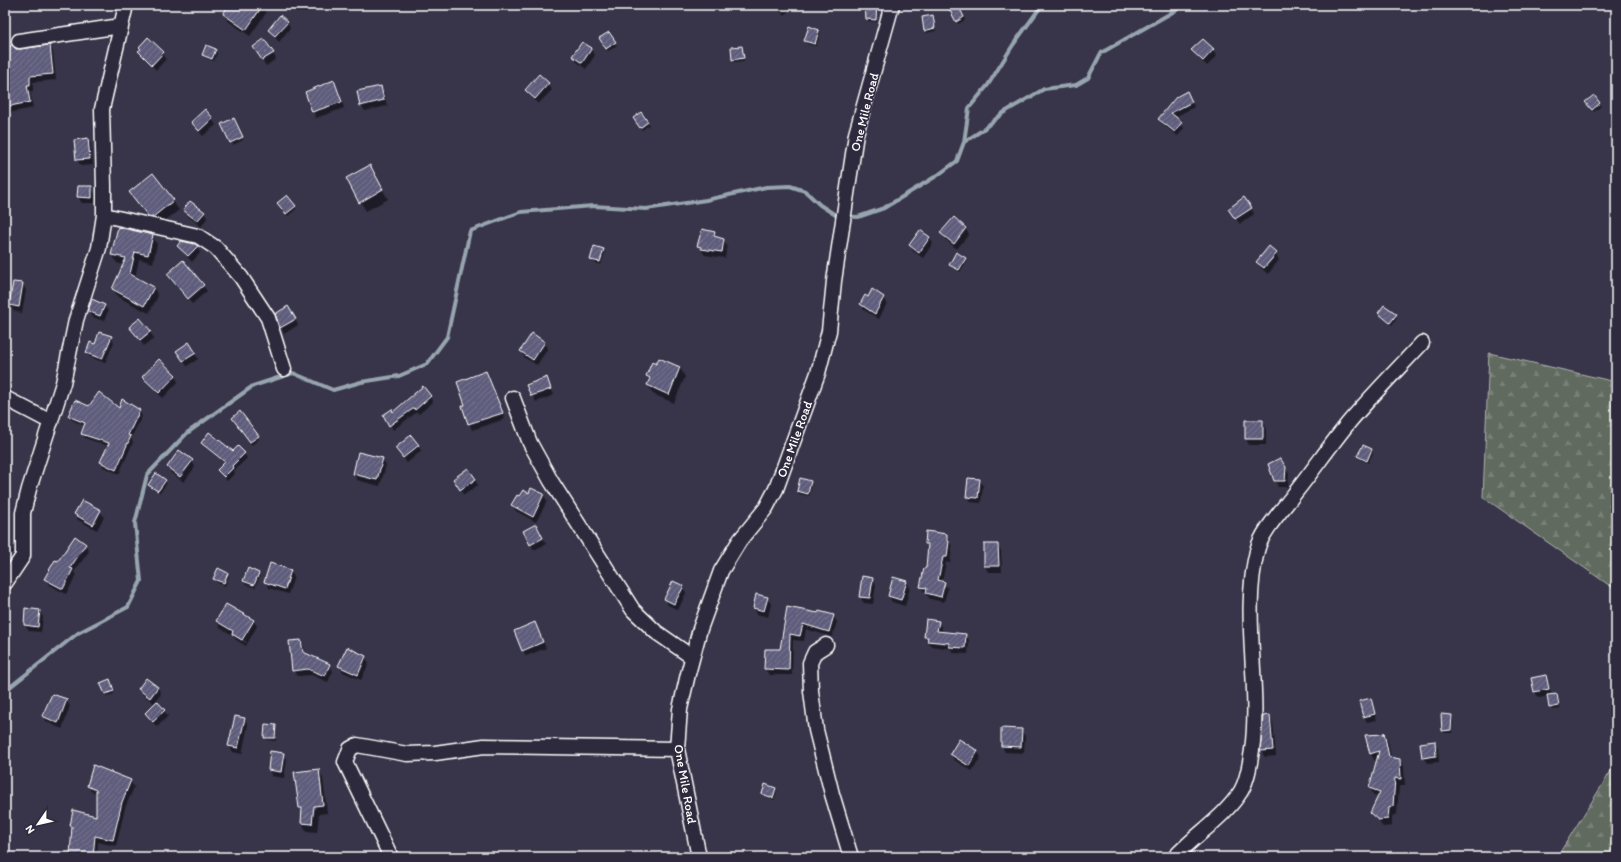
<svg xmlns="http://www.w3.org/2000/svg" width="1621" height="862" font-family="Itim,sans-serif">
	<defs>
		<pattern id="forest-firs" width="22" height="20" patternUnits="userSpaceOnUse"><rect width="22" height="20" fill="#606a5f"/><path d="M5 1l3.5 6h-7zM16 11l3.5 6h-7z" fill="#788077"/></pattern>
		<pattern id="building-hatch" width="6" height="6" patternUnits="userSpaceOnUse"><rect width="6" height="6" fill="#5e5d7b"/><path d="M-1 1l2-2M0 6l6-6M5 7l2-2" fill="none" stroke="#76758f"/></pattern>
	</defs>
	<rect width="100%" height="100%" fill="#383449"/>
	<filter id="ink" filterUnits="userSpaceOnUse"><feTurbulence type="fractalNoise" baseFrequency=".025" numOctaves="2"/><feDisplacementMap in="SourceGraphic" scale="8" xChannelSelector="R" yChannelSelector="G"/><feConvolveMatrix kernelMatrix="1 2 1 2 8 2 1 2 1" color-interpolation-filters="sRGB"/></filter>
	<g filter="url(#ink)">
		<path fill="url(#forest-firs)" stroke="#b0b4af" d="M1489,353L1616,382V590L1483,497Z
			M1616,763V857H1557Z"/>
		<path fill="#0007" fill-rule="evenodd" d="M230,5H265L263,8L266,13L250,36L228,21L224,14Z
			M774,5H792L785,16Z
			M866,5H877L878,8L877,22L868,21Z
			M957,5L965,20L958,24L950,8Z
			M932,16L936,31L926,33L925,30Z
			M287,22L290,28L279,42L269,30Z
			M818,31L820,34L816,46L807,44L806,41Z
			M609,33L617,46L608,51L600,39Z
			M1203,40L1217,56L1207,66L1192,50Z
			M50,46L53,52L56,80L33,82V91H30L33,108L8,113L5,106V79L15,81L5,68V51Z
			M742,47L744,61L734,62L733,59Z
			M591,49L595,55L586,69L577,62L573,56Z
			M215,50L217,53L214,61L204,57L203,55Z
			M140,51L163,53L166,59L156,70Z
			M258,53H273L276,59L266,66Z
			M548,84L552,90L538,104L526,90Z
			M337,87L344,108L316,118L306,92Z
			M381,87L384,93L387,106L365,111L361,105Z
			M1187,92L1194,107L1175,117L1184,128L1178,136L1162,124L1159,119Z
			M1594,96L1601,106L1594,112L1588,105Z
			M212,119L216,125L203,136L192,122Z
			M635,120L648,122L649,125L642,130Z
			M235,122L243,140L233,145L223,124Z
			M87,139L91,145L93,165L81,166L77,160L75,141Z
			M369,166L388,199L366,211L347,178Z
			M153,175L179,210L158,226L155,225L130,192Z
			M79,187H91L95,194V203H82L78,197Z
			M279,206H295L296,209L288,216Z
			M1251,208L1254,214L1240,224L1233,215Z
			M184,210L204,212L207,218L201,227L188,216Z
			M965,228L969,234L957,249L945,239L942,233Z
			M714,233L718,238L723,240L727,246L725,258L705,255L698,246Z
			M152,236L157,244L153,263L139,259L135,278L154,288L158,296L149,313L118,297L113,289L124,265L117,263L112,255Z
			M929,237L933,243L923,258L913,251L910,245Z
			M178,246L197,247L200,253L192,262Z
			M603,250L605,252L601,265L593,262L591,259Z
			M957,253L967,261L960,272L950,265Z
			M1276,254L1279,260L1268,274L1261,268L1257,262Z
			M183,262L207,291L192,304L169,274Z
			M22,284L26,290L22,313L14,311L10,305Z
			M883,297L887,303L879,319L864,310L861,304L868,298Z
			M104,305L108,311L104,321L92,317L89,311Z
			M288,307L298,325L284,334L277,314Z
			M1379,313L1396,315L1397,318L1392,325Z
			M140,319L154,338L144,346L132,329Z
			M111,337L114,342L105,363L90,357L87,353L96,345Z
			M544,342L548,348L537,365L525,358L521,352Z
			M195,353L198,359L187,366L181,357Z
			M659,359L680,368L685,377L674,403L653,394L648,385L649,381L647,376Z
			M486,372L505,419L472,430L463,407L466,406Z
			M175,376L178,382L163,398L147,383L143,377Z
			M546,378L554,395L536,402L528,385Z
			M430,397L433,402L419,414L417,412L393,430L385,415L393,413Z
			M89,407L139,411L142,416L131,438L133,442L119,474L103,467L101,462L108,446L85,438L82,434L85,426L72,420L70,416Z
			M235,421L258,437L259,439L252,445Z
			M1263,421L1266,427V445H1249L1246,439Z
			M202,443L244,454L247,458L234,471L235,473L227,481L218,470L225,463L205,447Z
			M418,445L421,451L407,463L396,448Z
			M1371,450L1373,453L1368,463L1360,459L1358,456Z
			M382,459L386,465L380,486L357,480L354,474Z
			M192,461L195,467L184,482L171,473L168,467Z
			M1269,464L1285,467L1289,474L1288,487H1278Z
			M475,480L478,485L464,495L457,486Z
			M979,480L983,486L981,503L971,502L968,496Z
			M165,481L167,483L160,493L150,485Z
			M810,482L812,485L809,496L799,494L798,491Z
			M532,489L544,495L547,501L536,522L516,511L512,505L519,498L529,494Z
			M100,511L104,517L97,530L78,520L75,514Z
			M536,525L546,544L534,550L524,532Z
			M947,534L952,548L950,563L946,562L942,582L948,588L944,602L930,599L921,587L927,569L929,548L926,544Z
			M5,538L14,552L5,558Z
			M85,544L89,551L74,572L76,576L66,594L49,585L46,579L58,562Z
			M998,545L1001,551L1002,572H988L985,566Z
			M5,563L9,570L5,573Z
			M290,571L294,577L288,594L269,588L265,582Z
			M227,573L229,576L225,586L216,582L215,579Z
			M258,574L260,576L255,588L245,584L244,581Z
			M872,579L876,585L873,604L864,603L860,597Z
			M906,581L910,588L905,606L892,602L889,596Z
			M683,587L686,593L678,610L668,605L665,599Z
			M757,595L767,598L771,604L768,617L757,614L754,608Z
			M788,608L833,616L837,622L832,637L806,629L804,641L793,640L792,675H769L765,669L781,650Z
			M26,610L39,611L43,617L41,632L29,631L25,625Z
			M253,620L257,626L246,646L236,640L233,635L220,628L217,621ZM235,635L247,642L246,643L235,637Z
			M938,622L942,628L941,633L966,635L969,641L968,654L953,653L951,649L932,646L928,643L925,637ZM929,640L954,643V645L929,642Z
			M535,624L546,648L526,656L523,650Z
			M301,641L304,647L305,655L329,665L333,671L328,682L312,675L297,676L293,670Z
			M365,657L369,663L361,680L343,672L339,666Z
			M1545,676L1552,696L1557,695L1558,697L1560,709L1552,710L1548,696L1539,698L1535,692L1532,679Z
			M147,679L158,688L161,694L154,703L143,695L139,689Z
			M111,683L114,694L107,696L105,694Z
			M1370,699L1377,720L1367,722L1364,716Z
			M66,700L70,706L62,729L47,722L43,716Z
			M157,703L168,716L157,727L146,714Z
			M1270,716L1273,723L1276,756L1265,757L1261,751Z
			M1452,716L1453,718L1452,733H1444L1443,731Z
			M245,719L248,725L242,754L233,752L229,746Z
			M275,726L276,741L267,740L265,738Z
			M1002,730H1021L1025,736L1024,753L1005,752L1002,746Z
			M1385,735L1388,741L1391,758L1400,760L1404,767L1405,786H1399L1397,814L1392,816V826L1383,827L1372,813L1379,797L1374,796L1370,788L1377,760L1375,761L1371,754L1366,736Z
			M1434,743L1438,749L1439,762L1427,763L1423,757Z
			M977,751L981,757L972,771L954,760L951,754Z
			M283,754L287,760L284,778L272,776L269,770Z
			M318,770L323,778L327,813L319,814L317,832L306,831L302,822V812L300,808Z
			M130,781L134,787L125,808L116,846L98,842L97,857H72L71,855L73,829L71,825L97,817V794L91,791L88,785Z
			M776,789L777,791L774,800L765,796L763,794Z"/>
		<g fill="none" stroke-linecap="round" stroke-linejoin="round">
			<path stroke="#97a5af" stroke-width="4" d="M964,142L981,131L1003,113L1044,89L1076,85L1088,78L1101,53L1185,5
				M5,691L78,633L128,607L141,581L135,523L147,475L187,433L253,386L293,373L333,390L361,382L399,376L427,364L447,337L470,231L521,212L593,206L646,209L706,200L766,187L790,186L805,191L820,205L837,216L858,217L884,208L938,175L957,161L964,142L969,108L988,85L1013,45L1042,5"/>
		</g>
		<path fill="url(#building-hatch)" stroke="#fff" d="M229,5H263L246,30L223,14Z
			M865,5H877L876,20L866,19Z
			M947,5H958L964,17L956,22Z
			M280,15L288,22L275,36L268,30Z
			M933,15L935,28L924,31L922,17Z
			M809,26L819,30L815,44L804,41Z
			M609,32L616,42L606,49L599,38Z
			M148,37L164,52L152,65L138,51L141,49L139,47Z
			M264,39L274,53L262,60L253,47Z
			M1203,39L1214,49L1203,61L1191,50Z
			M582,42L592,48L582,63L572,56Z
			M12,45L16,49H20L50,45L53,74L30,76V85H27L30,102L5,107V80L11,76L5,68V50Z
			M206,45L216,49L212,59L202,55Z
			M742,46L744,58L732,60L731,47Z
			M539,74L549,83L535,99L525,90Z
			M334,80L342,102L312,112L305,92Z
			M381,86L384,100L360,106L357,91Z
			M1187,91L1192,102L1171,113L1182,122L1175,132L1158,119L1176,97Z
			M1594,95L1600,103L1592,110L1585,102Z
			M205,109L213,118L199,131L191,122Z
			M641,112L648,122L640,128L633,118Z
			M234,118L243,137L230,143L221,124Z
			M88,138L90,159L76,160L74,140Z
			M370,165L383,189L359,203L346,178Z
			M153,173L174,200L153,217L148,216L129,192Z
			M78,186H92V198L77,197Z
			M287,195L296,206L286,214L277,203Z
			M1244,197L1252,208L1235,219L1228,209Z
			M190,201L205,212L197,221L183,210Z
			M954,217L966,228L954,244L940,233Z
			M118,227L153,235L148,255L135,252L130,274L154,287L144,306L112,289L126,258L111,255Z
			M702,229L715,232L714,236L724,239L722,252L701,249V247L697,246Z
			M920,230L930,237L919,253L909,245Z
			M181,241L195,244L198,246L188,256L177,246Z
			M594,246L604,249L600,262L590,260Z
			M1269,246L1277,253L1264,268L1256,262Z
			M956,252L966,258L959,270L949,265Z
			M183,260L204,285L188,299L167,274Z
			M13,282L23,283L19,307L9,305Z
			M872,289L884,297L875,314L860,304L865,295L868,297Z
			M92,299L105,305L100,316L88,311Z
			M1384,305L1397,314L1390,323L1378,313Z
			M288,306L296,319L280,328L275,314Z
			M140,318L151,331L140,340L129,327Z
			M99,332L112,336L102,359L86,353L90,342L95,344Z
			M532,333L545,342L533,360L520,351Z
			M189,342L196,353L183,361L176,351Z
			M659,358L680,367L669,395L647,385L650,378L646,376L652,362L656,364Z
			M159,359L176,375L159,393L142,377Z
			M486,371L503,413L468,424L462,406L465,405L457,382Z
			M547,377L551,389L531,396L526,385Z
			M423,386L431,396L415,410L414,408L389,426L383,415L392,409L393,412Z
			M99,392L119,408L122,399L140,410L128,435L131,436L116,470L100,462L109,443L81,434L85,423L68,416L75,400L89,406Z
			M240,411L259,436L250,442L232,418Z
			M1245,420H1263V439H1245Z
			M209,432L233,451L238,446L245,453L232,466L233,468L224,477L217,470L225,462L201,443Z
			M411,435L419,445L403,458L395,448Z
			M1363,445L1372,449L1367,461L1357,456Z
			M179,450L193,460L180,477L167,467Z
			M358,452L383,458L377,480L353,474Z
			M1280,458L1286,467L1285,481H1274L1268,464Z
			M468,468L476,479L460,490L453,479Z
			M156,473L166,480L158,491L148,485Z
			M800,478L811,481L808,494L797,491Z
			M968,478L980,479L978,498L966,497Z
			M531,488L544,494L533,517L511,505L517,495L519,496L523,490L529,493Z
			M82,500L101,510L93,525L74,514Z
			M536,524L543,538L530,545L523,531Z
			M926,531L947,534V541H949L947,557H943L938,580L945,582L941,597L926,593L927,588L920,587L924,568H926L928,544H925Z
			M75,536L86,544L70,568L73,569L63,589L44,579L55,560L58,561Z
			M984,544H998L999,566H984Z
			M270,563L291,570L285,589L264,582Z
			M218,568L228,573L224,583L213,579Z
			M248,568L259,573L254,585L243,581Z
			M862,576L873,578L870,598L859,597Z
			M893,577L907,581L901,600L888,596Z
			M673,581L684,586L674,604L664,599Z
			M756,594L768,597L764,611L753,608Z
			M226,604L254,620L242,640L232,634L233,631L216,621Z
			M787,607L818,613L819,611L834,615L829,632L803,624L800,636L790,634L789,670L764,669L765,649H780Z
			M25,608L40,610L38,627L24,625Z
			M926,619L939,621L937,631L966,634L965,648L949,647V643L927,641L928,637H924Z
			M535,622L543,642L522,651L514,631Z
			M301,640L303,652L330,664L325,676L308,669L292,671L289,641Z
			M347,647L366,656L358,675L338,666Z
			M1546,675L1549,689L1534,692L1531,678Z
			M146,678L158,687L150,698L138,689Z
			M110,679L114,691L105,694L100,683Z
			M52,694L67,699L58,723L42,716Z
			M1557,694L1559,706L1549,708L1547,695Z
			M1371,698L1375,714L1363,717L1359,701Z
			M157,701L165,710L153,722L145,713Z
			M1441,714L1452,715L1451,730L1442,731Z
			M1270,715L1273,750L1260,751L1263,716Z
			M235,716L245,718L238,748L228,746Z
			M265,724L276,725L275,738H264Z
			M1001,728L1022,729L1021,747L1001,746Z
			M1384,732L1389,757L1400,759L1401,779L1395,778L1393,806L1389,808L1388,819L1378,820L1370,813L1380,792L1369,788L1379,751L1370,754L1365,735L1384,734Z
			M959,739L978,751L969,766L950,754Z
			M1435,741L1436,756L1422,758L1420,743Z
			M270,751L284,753L281,772L268,770Z
			M93,765L131,780L122,802L113,840L95,836L93,857L70,855L72,826H70L73,810L96,816V790L87,786Z
			M319,769L323,805L314,806L312,824L301,823L302,808H299L294,772Z
			M765,784L776,788L773,798L762,794Z"/>
		<g fill="none" stroke-linecap="round" stroke-linejoin="round">
			<g stroke="#fff" stroke-width="17">
				<path id="street" d="M19,41L121,26
					M104,215L198,236L216,248L241,277L268,318L284,369
					M5,398L51,422
					M513,398L530,443L551,481L633,610L656,632L692,657
					M5,583L23,556V513L29,489L63,383L76,320L99,248L104,215V186L102,109L126,5
					M826,645L815,652L810,663L811,691L816,730L832,794L851,857
					M391,857L345,762L350,749L357,745L407,754L435,753L484,746L677,749
					M699,857L677,749L680,709L688,674L700,629L721,571L740,540L766,508L776,489L818,373L829,331L834,281L856,134L892,5
					M1175,857C1196,834 1224,818 1241,791C1248,779 1250,763 1252,750C1261,684 1241,616 1257,551C1261,532 1283,509 1295,493C1314,469 1331,444 1350,421C1373,394 1398,369 1422,343"/>
			</g>
			<use href="#street" stroke="#2f2a3d" stroke-width="14"/>
		</g>
	</g>
	<g text-anchor="middle" stroke-width="3" stroke-linejoin="round" paint-order="stroke">
		<g font-size="13" fill="#fff" stroke="#2f2a3d">
			<text transform="translate(864 112) rotate(-76)" y="5">One Mile Road</text>
			<text transform="translate(794 439) rotate(-70)" y="5">One Mile Road</text>
			<text transform="translate(686 784) rotate(80)" y="5">One Mile Road</text>
		</g>
	</g>
	<rect width="1621" height="862" fill="none" stroke="#2f2a3d" stroke-width="20"/>
	<rect x="10" y="10" width="1601" height="842" fill="none" stroke="#fff" stroke-width="1.5" filter="url(#ink)"/>
	<g transform="translate(38 824) rotate(236)" stroke="#2f2a3d" stroke-width="3" paint-order="stroke">
	<path d="M0-3L7 15L0 10L-7 15Z" fill="#ffffff"/>
	<text y="-6" font-size="11" font-weight="bold" text-anchor="middle" fill="#ffffff">N</text>
	</g>
</svg>
